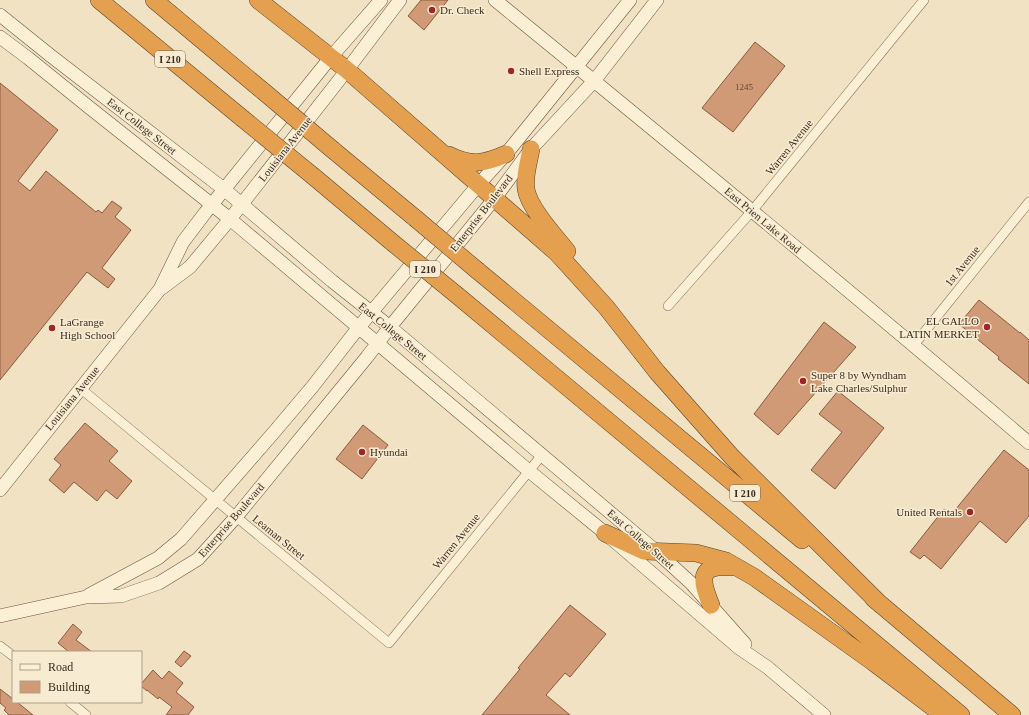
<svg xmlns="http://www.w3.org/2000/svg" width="1029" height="715" font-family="'Times New Roman',serif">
	<rect width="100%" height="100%" fill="#f0e2c2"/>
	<path fill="#d19a76" stroke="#8c5a3d" d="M421,0H448L424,30L408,16Z
		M755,42L785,66L733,132L702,108Z
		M0,83L58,130L18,181L30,191L46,171L96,212L98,210L102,213L112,201L122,208L115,217L131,230L102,268L115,279L108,288L87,272L0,380Z
		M979,300L1020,333V332L1029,340V384L998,359L999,357L959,324Z
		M824,322L856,347L778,435L754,414Z
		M838,391L884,428L835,489L811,470L842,432L819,414Z
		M85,423L118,451L109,461L132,481L117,499L106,490L97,501L74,482L64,493L49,480L61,465L54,459Z
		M363,425L388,445L362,479L336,459Z
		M1004,450L1029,470V516L1006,543L980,521L941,569L924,555L920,559L910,552L944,509L951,515Z
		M570,605L606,634L570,677L565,673L546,695L570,715H482L520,669L518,668Z
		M73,624L82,632L76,640L92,652H69L58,643Z
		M184,651L191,656L181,667L175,662Z
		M153,670L162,679L169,671L183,683L176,692L194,707L188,715H166L172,707L159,697L158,699L147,690V691L141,686V684Z
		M0,689L13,699V702H17L33,715H9L4,710L6,708L0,703Z"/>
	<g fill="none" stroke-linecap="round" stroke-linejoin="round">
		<g stroke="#8c7258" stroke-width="10">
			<path id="street" d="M668,306L752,211L924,0
				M914,345L1029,202
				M80,388L389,643L542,455
				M0,646L13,656
				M70,702L86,715"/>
		</g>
		<g stroke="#6d533b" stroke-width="14">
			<path id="secondary" d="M495,0C674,146 853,293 1029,443
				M0,15L51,56L225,190L332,281L390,327L657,552L691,583L745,644
				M0,37L28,58L90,108L230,219L529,471L605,533L739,648L767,667L824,715
				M162,288L190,267L230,219L347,70L400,0
				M0,490L160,289L183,242L205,213L331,57L381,0
				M89,595L158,558L181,539L275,431L313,386L359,327L479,184L506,154L630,0
				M0,616L86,597L121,596L159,583L198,559L236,517L367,357L390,327L495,198L531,149L594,81L657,0"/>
		</g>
		<g stroke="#59402d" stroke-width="18">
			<path id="highway" d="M99,0L242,118
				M154,0L263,91
				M258,0L347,70L557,253L606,307L657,372L732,457L881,605
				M531,149C529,162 524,176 526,189C529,208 555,236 567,251
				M333,150L415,218
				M449,155C471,166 483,164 506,154
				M313,176L393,243
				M478,271L802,540
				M458,296L961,715
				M605,533L644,551L696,553L726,561L754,577L873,662L943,715
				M873,598L1012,715
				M711,605C701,581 697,564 731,567"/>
		</g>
		<use href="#street" stroke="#fbefd6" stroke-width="9"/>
		<use href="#secondary" stroke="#fbefd6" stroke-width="13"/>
		<use href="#highway" stroke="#e49f4f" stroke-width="17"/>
		<g stroke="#59402d" stroke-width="18" stroke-linecap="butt">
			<path id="highway-bridge" d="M263,91L333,150
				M242,118L313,176
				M415,218L478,271
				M393,243L458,296"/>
		</g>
		<use href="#highway-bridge" stroke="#e49f4f" stroke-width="17"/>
	</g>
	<g fill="#9e2528" stroke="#f7ecd2" stroke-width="1.5">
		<circle cx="432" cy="10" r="4"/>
		<circle cx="511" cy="71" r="4"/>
		<circle cx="987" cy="327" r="4"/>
		<circle cx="52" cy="328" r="4"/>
		<circle cx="803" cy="381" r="4"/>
		<circle cx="362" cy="452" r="4"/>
		<circle cx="970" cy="512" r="4"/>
	</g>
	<g text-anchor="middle" stroke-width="3" stroke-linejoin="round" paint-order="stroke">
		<g font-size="9" fill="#604733">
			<text x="744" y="90">1245</text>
		</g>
		<g fill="#f7ecd2" stroke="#736553" stroke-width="1">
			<rect x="155" y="51" width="30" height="16" rx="3"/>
			<rect x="410" y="261" width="30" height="16" rx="3"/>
			<rect x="730" y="485" width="30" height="16" rx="3"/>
		</g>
		<g font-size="10" font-weight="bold" fill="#3b2b1d">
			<text x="170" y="63">I 210</text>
			<text x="425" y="273">I 210</text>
			<text x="745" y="497">I 210</text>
		</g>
		<g font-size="11" fill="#3b2b1d" stroke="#f7ecd2" text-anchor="start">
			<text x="440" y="14">Dr. Check</text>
			<text x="519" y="75">Shell Express</text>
			<text x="979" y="325" text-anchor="end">EL GALLO<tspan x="979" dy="13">LATIN MERKET</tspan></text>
			<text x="60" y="326">LaGrange<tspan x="60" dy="13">High School</tspan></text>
			<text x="811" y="379">Super 8 by Wyndham<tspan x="811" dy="13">Lake Charles/Sulphur</tspan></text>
			<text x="370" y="456">Hyundai</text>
			<text x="962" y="516" text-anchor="end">United Rentals</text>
		</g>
		<g font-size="11" fill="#3b2b1d" stroke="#f7ecd2">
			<text transform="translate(142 126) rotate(38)" y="4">East College Street</text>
			<text transform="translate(789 147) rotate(-51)" y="4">Warren Avenue</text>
			<text transform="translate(285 149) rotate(-52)" y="4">Louisiana Avenue</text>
			<text transform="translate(481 213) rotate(-52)" y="4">Enterprise Boulevard</text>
			<text transform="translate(763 220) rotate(40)" y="4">East Prien Lake Road</text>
			<text transform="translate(962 266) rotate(-51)" y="4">1st Avenue</text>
			<text transform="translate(393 331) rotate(39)" y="4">East College Street</text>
			<text transform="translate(72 398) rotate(-51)" y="4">Louisiana Avenue</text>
			<text transform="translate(231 520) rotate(-49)" y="4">Enterprise Boulevard</text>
			<text transform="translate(279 537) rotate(39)" y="4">Leaman Street</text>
			<text transform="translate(641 539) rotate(41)" y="4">East College Street</text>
			<text transform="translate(456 541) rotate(-51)" y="4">Warren Avenue</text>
		</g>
	</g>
	<rect x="12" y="651" width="130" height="52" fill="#f7ecd2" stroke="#ac9f8a"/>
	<rect x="20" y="664" width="20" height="6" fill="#fbefd6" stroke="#ac9f8a"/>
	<text x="48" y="671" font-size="12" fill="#3b2b1d">Road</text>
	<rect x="20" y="681" width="20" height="12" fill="#d19a76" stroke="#ac9f8a"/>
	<text x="48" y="691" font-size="12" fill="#3b2b1d">Building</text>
</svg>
